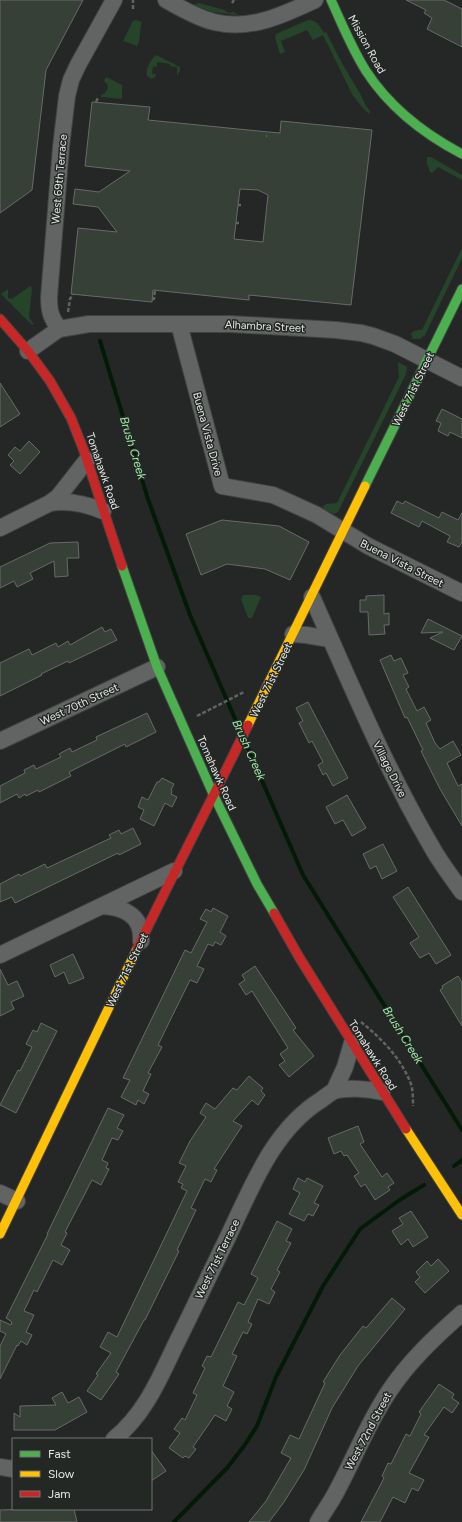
<svg xmlns="http://www.w3.org/2000/svg" width="462" height="1522" font-family="Figtree,sans-serif">
	<rect width="100%" height="100%" fill="#252726"/>
	<path fill="#254429" d="M199,3L224,10L229,13L234,12L238,15L212,12L193,5Z
		M136,20L142,22C139,30 141,41 137,46L123,41L133,21Z
		M308,20C317,20 320,26 324,33L326,32C336,52 346,71 358,90C363,97 364,105 370,111L369,114L361,106L352,94L323,35L313,40L307,30L281,41L285,52L280,54L275,37L276,34Z
		M156,55L180,67V70L177,76V67L170,66V64L157,62V67L153,66L152,74H156L155,77L151,79L147,76C145,70 151,59 156,55Z
		M106,77L122,85V99L101,97V95L105,93L108,88L107,84L104,81Z
		M427,157H431L462,175V180L438,167L432,173L430,172L427,164Z
		M462,248V258L425,335L420,339H413L411,334C414,330 417,330 422,330Z
		M30,286L32,288L29,318L34,324L32,325L1,294L8,289V298L12,299Z
		M398,362L407,367L406,374L338,512L334,514L324,509L323,506L326,504L337,503L399,377Z
		M243,595H256L261,597L252,618H248L241,599Z"/>
	<g fill="none" stroke-linecap="round" stroke-linejoin="round">
		<path stroke="#031a07" stroke-width="4" d="M100,341L148,499L190,615L239,728
			M247,746L303,875L462,1130
			M454,1166L462,1160
			M174,1522L227,1468L244,1446L257,1426L276,1377L323,1286L360,1229L401,1199L424,1185"/>
	</g>
	<path fill="#364037" stroke="#686a69" fill-rule="evenodd" d="M0,0H83L46,70L32,190L0,213Z
		M406,0H444L462,9V47L427,29L432,18L424,13L426,10Z
		M92,102L150,107L148,120L258,131L280,133L281,121L372,130L351,305L249,295V300L153,290L152,302L71,294L78,228L117,232L98,207L73,204L75,189L99,192L130,171L85,166ZM240,189L258,190L268,195L263,242L234,239Z
		M0,383L20,414L0,427Z
		M442,409L462,419V438L450,432L448,436L438,431L441,423L436,421Z
		M29,441L40,452L20,474L10,465L14,461L8,455L15,447L20,451Z
		M397,501L403,504L405,501L439,518L442,512L458,520L462,513V542L459,547L447,542L450,536L422,521L419,527L391,513Z
		M222,520L279,526L309,542L290,580L265,569L227,564L201,575L186,534Z
		M78,542L79,558H67L68,576L55,577L54,561L30,573L33,579L17,587L14,581L0,588V567L50,543Z
		M384,595V614L389,613V625H384L385,634L369,635L368,612H360V600H366V596Z
		M428,619L462,636L454,650L430,638L443,632L421,633Z
		M102,627L105,632L111,629L117,640L69,663L68,661L41,674L42,675L0,696V663L29,649L32,655L56,643L58,647L68,641L70,645Z
		M391,655L394,661L401,658L408,673L403,675L409,687L406,689L417,711L424,707L431,720L426,723L435,743L440,749L453,741L461,755L447,763L458,786L462,784V826L440,789L421,751L423,750L407,717L405,718L380,660Z
		M308,702L348,778L333,786L326,773L323,775L318,765L323,762L312,741L309,743L299,723L303,721L296,708Z
		M147,713L156,732L126,747L125,744L69,772L71,776L39,792L38,790L26,796L25,794L19,798L17,794L0,803V786L25,773L24,770L34,765L36,769L61,757L59,754L70,748L72,752L97,740L96,737Z
		M162,778L174,784L171,790L172,791L171,794L177,797L172,807L165,803L154,826L140,819L144,810L138,807L142,797L148,800L157,782H159Z
		M347,795L366,828L352,836L343,820L335,824L326,807Z
		M133,828L141,844L119,855L118,853L15,903L12,897L0,902V884L19,874L20,876L45,864L47,868L111,838L109,835L119,830L121,834Z
		M383,844L397,871L382,879L376,866L370,869L363,854Z
		M408,887L451,955L436,964L429,953L420,958L410,943L419,937L393,897Z
		M213,908L228,916L220,932L226,936L221,945L215,942L213,946L208,944L197,966L204,969L197,983L190,980L158,1045L162,1047L148,1073L151,1074L143,1091L149,1094L144,1104L138,1100L136,1105L121,1097L130,1080L123,1078L185,950L191,953L207,922L200,919L206,909L211,912Z
		M73,954L84,978L69,984L64,972L55,977L50,965Z
		M255,966L296,1028L293,1030L314,1056L289,1077L279,1065L285,1061L280,1054L288,1048L252,991L246,995L239,984L245,980L242,975Z
		M0,969L8,985L17,981L24,996L11,1002L14,1009L0,1016Z
		M458,976L462,982V1026L440,990L443,988L442,986Z
		M41,1023L57,1031L16,1113L0,1105L18,1070L20,1071L32,1047L26,1044L33,1030L37,1032Z
		M249,1076L263,1088L261,1091L265,1095L258,1105L252,1100L233,1121L242,1126L214,1169L217,1170L211,1182L205,1179L191,1208L196,1210L177,1250L179,1251L145,1320H144L116,1372L119,1374L101,1400L87,1391L98,1375L96,1374L111,1353L100,1347L108,1332L117,1337L187,1191L181,1188L183,1184L178,1182L186,1166L179,1163L190,1141L206,1117L200,1113L206,1103L215,1109L233,1088L237,1090Z
		M108,1108L124,1115L117,1128L123,1131L118,1140L112,1138L102,1160L108,1163L106,1168L109,1169L101,1185L92,1180L65,1232L67,1233L61,1245L70,1250L62,1265L53,1260L37,1292L34,1290L24,1311L34,1315L26,1332L32,1335L27,1345L21,1341L18,1346L17,1345L0,1379V1346L6,1334L0,1331V1320L11,1325L12,1322L6,1318L48,1234H47Z
		M358,1126L364,1142L360,1144L382,1177L387,1173L394,1183L388,1187L390,1190L375,1200L365,1184L361,1187L354,1176L359,1173L347,1155L344,1156L341,1151L334,1154L328,1138Z
		M298,1178L305,1182L307,1178L323,1186L314,1203L319,1205L313,1216L308,1214L304,1221L289,1214L300,1193L293,1189Z
		M411,1211L428,1237L413,1247L408,1239L401,1245L392,1231L403,1224L399,1218Z
		M277,1221L292,1229L286,1241L291,1243L277,1270L280,1272L271,1289L275,1292L269,1304L258,1299L248,1322L252,1324L247,1334L243,1332L232,1354L237,1356L223,1386L234,1392L227,1406L232,1409L226,1421L215,1415L193,1447L196,1449L189,1458L185,1456L183,1458L169,1448L180,1433L174,1429L182,1418L185,1420L197,1395L193,1393L205,1368L202,1366L207,1356L211,1357L238,1302L244,1305L258,1278L251,1274Z
		M438,1259L449,1271L425,1293L415,1282L420,1277L416,1272L427,1261L431,1266Z
		M392,1298L405,1309L358,1366L332,1408L304,1470L284,1502L269,1522H249L266,1501L291,1458L281,1453L290,1435L299,1439L325,1383L323,1382L340,1355L363,1326L366,1328Z
		M439,1384L454,1394L452,1398L459,1403L452,1413L444,1407L424,1435L429,1437L409,1473L424,1480L418,1491L412,1488L405,1503L393,1497L380,1522H361L384,1478L382,1476L388,1463L391,1464L406,1434L410,1436L421,1414L419,1412Z
		M62,1392L68,1403L79,1397L87,1412L55,1430H14V1413L20,1417V1406L56,1405L52,1398Z
		M151,1450L166,1471L151,1481Z
		M29,1509H74L77,1522H0V1510Z"/>
	<g fill="none" stroke-linecap="round" stroke-linejoin="round">
		<g stroke="#424342" stroke-width="18">
			<path id="street" d="M166,0C181,8 197,18 214,22C250,31 283,15 315,0
				M179,324L222,486L273,495L282,499L317,515L368,546L462,593
				M59,329L89,324H230L336,330L361,333L373,336L395,344L462,378
				M28,351L59,329C51,317 49,312 49,297L61,147L67,96L71,80L78,65L114,0
				M50,503C68,500 86,504 103,511
				M0,528L50,503L58,497L87,460
				M312,597C349,680 384,765 430,844C439,861 451,876 462,892
				M293,634L306,635L330,639
				M0,741L157,667
				M102,906C124,907 143,916 141,941
				M0,955L174,871
				M334,1091L345,1067L352,1043
				M0,1193L17,1201
				M114,1439C144,1415 159,1380 175,1346C192,1312 208,1278 225,1243C250,1192 271,1131 321,1100C325,1097 330,1093 334,1091C347,1087 369,1089 382,1092
				M0,1467L13,1469
				M318,1522C323,1513 329,1505 334,1496C353,1462 366,1426 388,1393C408,1362 435,1337 462,1313"/>
		</g>
		<g stroke="#424342" stroke-width="11">
			<path id="fast" d="M331,0C342,24 352,49 366,71C390,108 424,134 462,154
				M365,486L462,289
				M122,566L157,667L214,796L257,884L274,913"/>
		</g>
		<g stroke="#424342" stroke-width="11">
			<path id="slow" d="M248,725L365,486
				M406,1129L462,1215
				M0,1234L137,949"/>
		</g>
		<g stroke="#424342" stroke-width="11">
			<path id="jam" d="M0,319L28,351L50,381L71,418L84,451L122,566
				M274,913L299,957L406,1129
				M137,949C173,874 212,800 248,725"/>
		</g>
		<path stroke="#616362" stroke-width="2.5" stroke-dasharray="4 2" stroke-linecap="butt" d="M232,3L234,0
			M133,9V0
			M96,102L98,98
			M266,136H267
			M238,205H241
			M236,223H239
			M152,299H154L155,290
			M68,312L70,299L73,294
			M197,716L244,692
			M361,1022C382,1039 401,1058 411,1084C413,1091 413,1099 413,1106"/>
		<use href="#street" stroke="#626463" stroke-width="16"/>
		<use href="#fast" stroke="#4caf50" stroke-width="9"/>
		<use href="#slow" stroke="#ffc107" stroke-width="9"/>
		<use href="#jam" stroke="#c62828" stroke-width="9"/>
	</g>
	<g text-anchor="middle" stroke-width="3" stroke-linejoin="round" paint-order="stroke">
		<g font-size="11" fill="#e5e8e5" stroke="#242825">
			<text transform="translate(367 44) rotate(61)" y="4">Mission Road</text>
			<text transform="translate(59 179) rotate(-85)" y="4">West 69th Terrace</text>
			<text transform="translate(265 326) rotate(3)" y="4">Alhambra Street</text>
			<text transform="translate(413 389) rotate(-64)" y="4">West 71st Street</text>
			<text transform="translate(208 434) rotate(75)" y="4">Buena Vista Drive</text>
			<text transform="translate(103 471) rotate(71)" y="4">Tomahawk Road</text>
			<text transform="translate(402 563) rotate(27)" y="4">Buena Vista Street</text>
			<text transform="translate(271 680) rotate(-64)" y="4">West 71st Street</text>
			<text transform="translate(79 704) rotate(-25)" y="4">West 70th Street</text>
			<text transform="translate(390 769) rotate(63)" y="4">Village Drive</text>
			<text transform="translate(217 773) rotate(66)" y="4">Tomahawk Road</text>
			<text transform="translate(127 970) rotate(-64)" y="4">West 71st Street</text>
			<text transform="translate(373 1055) rotate(58)" y="4">Tomahawk Road</text>
			<text transform="translate(217 1259) rotate(-64)" y="4">West 71st Terrace</text>
			<text transform="translate(368 1431) rotate(-62)" y="4">West 72nd Street</text>
		</g>
		<g font-size="12" font-style="italic" fill="#9ce8a5" stroke="#242825">
			<text transform="translate(133 448) rotate(73)" y="4">Brush Creek</text>
			<text transform="translate(249 750) rotate(66)" y="4">Brush Creek</text>
			<text transform="translate(403 1035) rotate(58)" y="4">Brush Creek</text>
		</g>
	</g>
	<rect x="12" y="1438" width="140" height="72" fill="#242825" stroke="#717572"/>
	<rect x="20" y="1451" width="20" height="6" fill="#4caf50" stroke="#717572"/>
	<text x="48" y="1458" font-size="12" fill="#e5e8e5">Fast</text>
	<rect x="20" y="1471" width="20" height="6" fill="#ffc107" stroke="#717572"/>
	<text x="48" y="1478" font-size="12" fill="#e5e8e5">Slow</text>
	<rect x="20" y="1491" width="20" height="6" fill="#c62828" stroke="#717572"/>
	<text x="48" y="1498" font-size="12" fill="#e5e8e5">Jam</text>
</svg>
